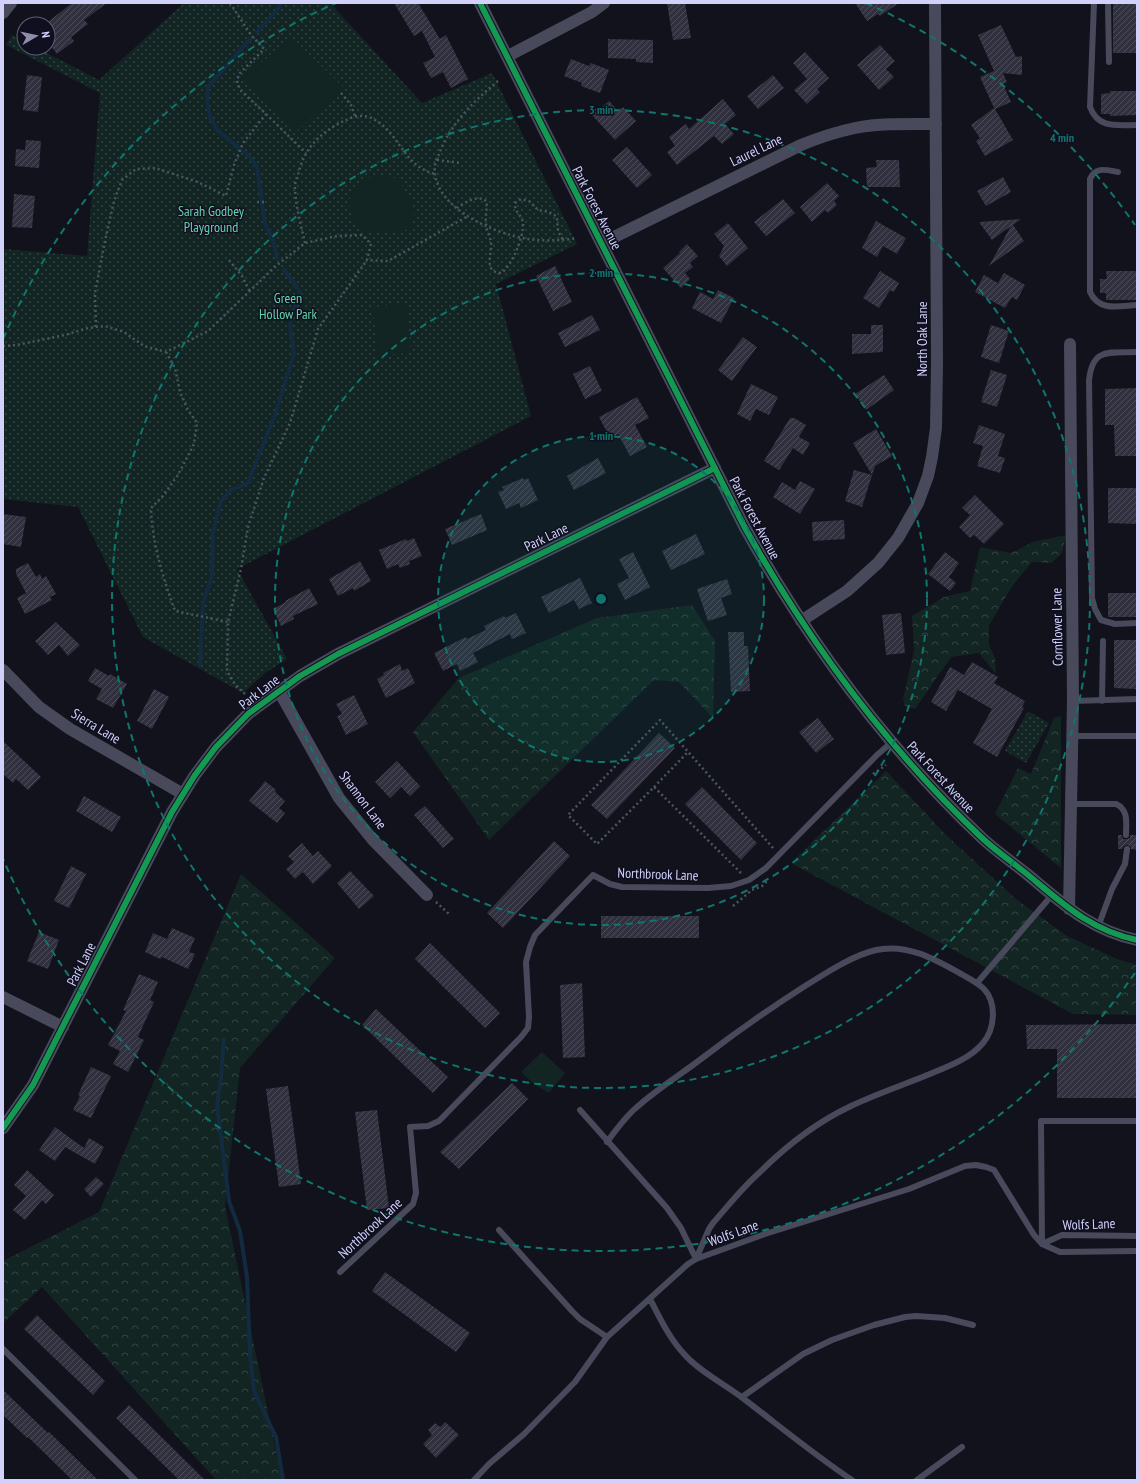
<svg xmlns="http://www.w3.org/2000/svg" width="1140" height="1483" font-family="'PT Sans Narrow',sans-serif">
	<defs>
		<pattern id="forest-crowns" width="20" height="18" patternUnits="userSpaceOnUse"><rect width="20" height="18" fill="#122523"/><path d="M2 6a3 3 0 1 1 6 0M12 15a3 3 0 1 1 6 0" fill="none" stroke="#344"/></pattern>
		<pattern id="park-dots" width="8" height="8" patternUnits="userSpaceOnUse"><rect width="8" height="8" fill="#122523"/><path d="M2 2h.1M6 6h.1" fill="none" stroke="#344" stroke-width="1.8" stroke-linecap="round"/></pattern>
		<pattern id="building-hatch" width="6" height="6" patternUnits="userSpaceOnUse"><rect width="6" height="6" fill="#30303e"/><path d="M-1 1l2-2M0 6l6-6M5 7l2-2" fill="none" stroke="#4d4d5b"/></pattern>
	</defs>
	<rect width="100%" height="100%" fill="#12121c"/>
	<path fill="url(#forest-crowns)" d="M1066,535L1062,553L1051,563L1032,562L1013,585L989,625V645L995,658L996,674L979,653L951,657L915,709L905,706L903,699L914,651L912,616L944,597L970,591L980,547L1011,553L1033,542Z
		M692,605L715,641L713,718L679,682L654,680L489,840L413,732L459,678L597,618Z
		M1061,716V868L995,814L1018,768L1031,774L1054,718Z
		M886,771L947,836L1016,899L1067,936L1117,959L1137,965V1015L1073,1014L791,863Z
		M241,874L335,958L240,1068L225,1206L282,1480H216L42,1287L3,1323V1261L99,1212Z"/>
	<path fill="url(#park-dots)" d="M184,3H330L422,103L492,73L577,244L496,284L531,416L237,569L287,659L265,673L243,693L143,637L78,507L3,499V249L87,256L100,93L6,45L12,35L24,41V48H37L99,80Z
		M1028,711L1049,723L1026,763L1005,751Z"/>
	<path fill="#122523" d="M291,36L343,87L296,132L244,78Z
		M378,176L395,178L399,181C410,199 421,208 410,229C393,232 384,234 367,231C364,230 360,230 358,228C354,226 353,222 352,218C344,195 355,179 378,176Z
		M407,304L411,353L377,355L373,307Z
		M542,1052L565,1073L549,1093L535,1085L521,1072Z"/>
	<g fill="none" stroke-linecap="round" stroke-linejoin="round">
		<path stroke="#132b40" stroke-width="4" d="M257,32L278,9L281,3
			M250,39L208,87L207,101L210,117L217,130L250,157L257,167L265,224L273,240L277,258
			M200,665L203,604L212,576L213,532L221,501L231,490L248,483L275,415L294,354L290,326L292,313L300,293L294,283L284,270
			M224,1039L221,1078L217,1105L229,1201L240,1231L247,1277L250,1354L254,1391L276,1437L283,1480"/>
	</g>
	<path fill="url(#building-hatch)" d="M72,3H107L84,20L88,24L71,37L74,41L57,54L48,42V22Z
		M394,3H418L440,39L446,35L468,79L451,88L443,72L431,78L423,63L435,57L422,31L414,36Z
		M667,3H685L691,38L673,40Z
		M855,3H899L880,16L878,14L867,21Z
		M1113,3H1137V53H1113Z
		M1001,25L1016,57L1022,56V75L1003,73L1007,82L1003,84L1011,102L995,109L1013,140L985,156L976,141L980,138L971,125L994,108L980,77L994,71L978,35Z
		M608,39L653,40V63L636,62V59L608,58Z
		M880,45L895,61L886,69L894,77L879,90L857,65Z
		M805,52L829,78L817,89L820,92L807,104L794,90L807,79L793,63Z
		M571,59L589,66L591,63L609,70L600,93L581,86L582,83L564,76Z
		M27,75L42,77L38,112L23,110Z
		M773,75L784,88L758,109L747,96Z
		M1110,91H1137V115L1110,116V114H1101V94L1110,93Z
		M723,99L736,115L725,124L734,134L722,144L714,136L677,165L667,152L675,146L669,137L686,124L689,129Z
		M609,101L618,111L623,107L636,121L615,140L592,115Z
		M26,140L41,141L39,168L15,166L16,149L25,150Z
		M627,147L652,175L637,188L612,160Z
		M876,160H899L900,187H867L866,168L877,167Z
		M1003,177L1011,192L986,206L977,191Z
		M827,183L839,196L834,201L837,205L828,213L825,210L812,222L800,207Z
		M14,194L35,196L32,228L12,227Z
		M783,199L795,213L766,236L754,222Z
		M1021,219L1013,225L1024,241L989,266L1011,226L992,240L979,222Z
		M876,221L906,238L897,254L883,246L877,257L862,248Z
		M728,223L748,248L727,266L719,256L724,246L714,234Z
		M687,244L698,256L690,263L693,267L685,273L690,279L681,288L663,268L680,253L679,252Z
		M555,266L572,302L553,311L536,276Z
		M880,271L899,283L894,292L890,290L879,308L863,298Z
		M1106,271H1137V300H1106V293H1100V279H1107Z
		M1004,273L1025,285L1017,300L1012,297L1005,308L975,292L984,275L998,283Z
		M718,290L734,298L721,323L692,308L700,292L713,299Z
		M592,315L600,330L565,347L558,333Z
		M871,325H883V352L852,354V334H871Z
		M991,325L1009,331L999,363L981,357Z
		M743,337L757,347L732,381L718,370Z
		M590,366L602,391L585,399L573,374Z
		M991,370L1007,375L997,407L981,402Z
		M884,375L894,390L866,410L855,394Z
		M751,384L778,397L769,415L756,409L750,421L737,414Z
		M1137,388V456H1115L1114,425H1105V389Z
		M637,397L649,418L635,425L647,447L630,456L618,434L610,438L599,417Z
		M790,418H794L806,425L799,437L810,443L803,455L793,448L779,470L764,461Z
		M979,425L1005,434L998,456L1005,458L1000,473L977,466L983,446L973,443Z
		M876,429L892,456L875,466L872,475L853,443Z
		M598,458L606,473L574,490L567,476Z
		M854,470L872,475L862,507L845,501Z
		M523,478L524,480L528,478L538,500L521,508L519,503L506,509L498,492L504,490L502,487Z
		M800,481L815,489L800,514L773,497L782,482L795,490Z
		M1108,488H1137V524L1108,523Z
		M975,495L1004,524L984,544L974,535L970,538L959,527L970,515L962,508Z
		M3,514L26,517L21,547L3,544Z
		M481,514L487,530L452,545L445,529Z
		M844,520L845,539L813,541L812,522Z
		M696,534L705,554L671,570L662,551Z
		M414,538L422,556L409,561L410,564L400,568L398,564L387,569L379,550L406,539L407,541Z
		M633,552L650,587L625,600L617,584L629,578L619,559Z
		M945,552L959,563L949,577L956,583L950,591L928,574Z
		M360,561L371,581L354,591L353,588L338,596L329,579Z
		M28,563L36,577L40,574L42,579L46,576L56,594L50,597L52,600L25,614L17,598L26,593L16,574V569Z
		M580,578L592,603L579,609L574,600L549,613L541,597Z
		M727,579L732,594L721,598L727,615L708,621L697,589Z
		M309,588L318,604L293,616L294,619L281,626L273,609L286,602L285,601Z
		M1108,593H1137V617H1108Z
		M516,613L526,633L512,639L510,634L473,653L478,662L460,671L457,664L443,671L434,653L466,637L467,639L486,630L484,626L504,616L505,618Z
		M901,613L905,653L886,655L882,615Z
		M56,622L80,645L68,656L59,645L48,655L35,641Z
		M728,632H744V646H748L750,691L731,692Z
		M1114,640H1137V689L1114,688Z
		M972,662L998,677L994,683L1025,701L1022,707L1024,708L997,757L973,743L992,709L958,690L946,711L931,702L950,667L964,675Z
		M400,664L402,671L408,668L415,683L386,698L377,679L384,675L383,673Z
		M95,668L109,676L110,674L127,684L113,708L96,699L102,689L88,681Z
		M154,689L169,697L152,729L137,721Z
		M354,695L368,724L346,735L337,716L342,714L336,704Z
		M818,718L834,739L816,753L799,732Z
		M659,733L675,748L607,819L591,805Z
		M3,741L41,777L28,790L16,779L13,783L3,774Z
		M397,761L420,786L410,796L401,787L390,798L375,782Z
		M265,781L276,790L275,792L285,801L279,808L285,813L277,823L249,801Z
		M702,787L757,843L741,860L685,804Z
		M84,796L121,817L112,832L76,811Z
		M425,806L454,839L443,848L414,815Z
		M1118,835H1122L1123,839H1126L1130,838V835H1137V850L1131,849L1130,846L1127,845L1124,846L1122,849H1118Z
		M554,841L570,856L503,928L487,913Z
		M302,843L313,856L318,851L332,866L313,884L303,872L295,879L286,869L294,862L288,856Z
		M71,866L86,874L69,908L54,901Z
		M350,871L374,896L359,909L337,883Z
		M601,916H699V938H601Z
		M172,928L195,938L189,952L195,954L188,969L162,957L160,959L145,952L153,933L167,939Z
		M39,932L59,940L48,969L27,961Z
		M430,943L500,1013L485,1028L415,959Z
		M139,974L158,982L150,1000L154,1002L138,1037L144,1040L128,1072L113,1064L120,1051L108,1045L126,1011L123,1010Z
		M582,983L585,1057L563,1058L560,985Z
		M376,1009L448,1077L433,1093L362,1025Z
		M1137,1024V1098H1057V1049H1027L1026,1025Z
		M91,1067L111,1076L91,1118L73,1110L80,1096L78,1095Z
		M512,1083L528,1099L459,1169L440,1152Z
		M288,1086L301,1184L279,1187L266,1089Z
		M377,1110L389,1208L367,1210L355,1112Z
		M55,1127L84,1148L89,1138L104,1147L95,1164L65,1147L55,1161L39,1150Z
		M27,1170L54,1195L46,1204L42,1200L25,1220L13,1210L26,1196L14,1185Z
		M96,1177L104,1184L91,1197L84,1189Z
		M385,1272L470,1333L456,1352L372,1291Z
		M37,1315L105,1381L93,1395L24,1329Z
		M3,1390L48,1433L49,1432L98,1480H72L28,1437L27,1438L3,1415Z
		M129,1405L205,1480H179L116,1418Z
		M445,1422L459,1435L436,1458L423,1444L432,1435L428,1430L435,1423L440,1427Z"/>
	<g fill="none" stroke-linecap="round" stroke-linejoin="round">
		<path stroke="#495860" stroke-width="2.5" stroke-dasharray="2 3" stroke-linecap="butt" d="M230,3L251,35L264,49L239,74L237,81L240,90L266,114L306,153
			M498,81C474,101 450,124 439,154C438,157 435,161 435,165C430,207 495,234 528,239C544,241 560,241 577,238
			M341,93L351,105L355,116
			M437,160L461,163
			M257,202H266
			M457,208C464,203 479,193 487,202C487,209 485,217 486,224C486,230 490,236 491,242C493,252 482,272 501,273C512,266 524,236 523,223C522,215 514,212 515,203L521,199L529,201L538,210L549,212L556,216L557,219L558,231L563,240
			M305,243C301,225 295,205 295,186C295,181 298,176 299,171C305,149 318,135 338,124C351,117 362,112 375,120C401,135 402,165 435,174
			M229,260L242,276L250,292
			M96,327L95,293L105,241L114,201L122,180L136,169L155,168L198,182L226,196L234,165L243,143L266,114
			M3,346L17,345L65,335L88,328L105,326L124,332L144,346L166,352L208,331L276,266L305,243L337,236L362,235L371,244L367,260L388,261L468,216
			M166,352L175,368L180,392L188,410L197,423L194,444L178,475L162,497L151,508C152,543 163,578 175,611L228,622
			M245,694L236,686L227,671L228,622L241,569L248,527L264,478L290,423L318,329L367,260
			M873,774L886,765
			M654,787L688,752
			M741,873L654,787L597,844L568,815L660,720L773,848
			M436,902L449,914
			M733,906L752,890L762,886L768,880"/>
		<path stroke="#48495b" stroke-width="6" d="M1094,3L1090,107C1098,129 1117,125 1137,125
			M1108,3L1109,62
			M1118,172C1106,170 1096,166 1090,179V292C1099,312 1119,306 1137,305
			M1137,352C1109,353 1092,347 1089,381L1092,598L1095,609L1101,620L1115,624L1137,623
			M1073,701L1137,699
			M1102,701L1103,641
			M1072,736H1137
			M1071,804H1116C1129,810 1126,823 1126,835
			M1098,927L1112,889L1125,864L1127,849
			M977,983L1052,895
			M580,1110L667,1208L681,1228L696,1259
			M607,1142C616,1130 625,1117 637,1107C657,1089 680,1075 701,1059C735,1033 769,1009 805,986C826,973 851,956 876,950C908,943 936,960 963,975C970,979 978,983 984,989C997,1003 995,1029 983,1043C969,1060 944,1068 925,1076C900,1086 874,1095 851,1106C817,1122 785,1147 759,1173C742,1188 728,1206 713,1223L709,1229L696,1259
			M499,1230L572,1311L580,1319L607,1337
			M1042,1244L1041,1121H1137
			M1042,1244L1062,1235L1137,1236
			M340,1272L413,1204L416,1193L410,1127L428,1126L439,1121L521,1037L528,1028L529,1017L526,962L530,947L535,935L593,875L610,884L622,887L708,888L731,886L749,880L766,868L877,755L892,742
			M650,1299C660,1318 669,1338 684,1354C699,1371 721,1382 740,1396C777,1424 813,1454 852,1480
			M3,1349L135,1480
			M742,1397L803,1354L832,1340L874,1325L905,1317L916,1316L945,1318L973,1325
			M474,1480L489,1464L524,1434L575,1382L607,1337L688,1264L696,1259L765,1234L909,1189L965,1166L976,1165L986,1167L994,1170L1034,1235L1042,1244L1060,1252L1137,1251
			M917,1480L962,1447"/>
		<path stroke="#48495b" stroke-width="12" d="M480,3L744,526C808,641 886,747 982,838C996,851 1012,862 1027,874C1062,903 1090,930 1137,940
			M3,13L11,3
			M508,56L592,12L604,3
			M602,243L801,145C818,138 836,132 855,128C881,123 909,124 936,124
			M801,621L847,591L878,563L898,538L918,503L928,476L932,457L936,428L937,364L935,3
			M3,670L39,707L70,729L183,794
			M279,691L339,798L373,840L427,895
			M1069,909L1073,701L1070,344
			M3,997L63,1027
			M3,1128L33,1085L172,812L195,775L216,747L248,714L300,676L338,654L715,468"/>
		<g stroke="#0f0f1f" stroke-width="8">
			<path id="cycleway" d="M480,3L744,526C808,641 886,747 982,838C996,851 1012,862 1027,874C1062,903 1090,930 1137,940
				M3,1128L33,1085L172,812L195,775L216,747L248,714L300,676L338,654L715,468"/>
		</g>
		<use href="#cycleway" stroke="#139951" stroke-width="6"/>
	</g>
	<circle cx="601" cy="599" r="163" fill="#0f766e" fill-opacity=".12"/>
	<g fill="none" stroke="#0f766e" stroke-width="2" stroke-dasharray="7 5">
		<circle cx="601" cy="599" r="163"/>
		<circle cx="601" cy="599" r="326"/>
		<circle cx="601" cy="599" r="489"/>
		<path d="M1135 973A652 652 0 0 1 3 859M3 339A652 652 0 0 1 336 3M866 3A652 652 0 0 1 1135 225"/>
	</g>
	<g text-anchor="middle" stroke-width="3" stroke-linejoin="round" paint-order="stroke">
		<g font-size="14" fill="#d1d1fa" stroke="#0f0f1f">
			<text transform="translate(756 150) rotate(-26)" y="5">Laurel Lane</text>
			<text transform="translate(597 208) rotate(63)" y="5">Park Forest Avenue</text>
			<text transform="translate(922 339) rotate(-90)" y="5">North Oak Lane</text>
			<text transform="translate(755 518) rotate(62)" y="5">Park Forest Avenue</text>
			<text transform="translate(546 537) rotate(-26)" y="5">Park Lane</text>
			<text transform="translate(1057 627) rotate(-91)" y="5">Cornflower Lane</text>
			<text transform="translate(259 692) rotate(-38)" y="5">Park Lane</text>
			<text transform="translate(96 726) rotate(31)" y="5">Sierra Lane</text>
			<text transform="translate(941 777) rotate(47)" y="5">Park Forest Avenue</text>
			<text transform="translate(363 800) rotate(53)" y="5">Shannon Lane</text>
			<text transform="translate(658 874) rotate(2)" y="5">Northbrook Lane</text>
			<text transform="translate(81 964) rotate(-63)" y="5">Park Lane</text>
			<text transform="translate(1089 1224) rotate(-2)" y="5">Wolfs Lane</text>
			<text transform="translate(370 1228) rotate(-43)" y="5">Northbrook Lane</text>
			<text transform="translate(733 1233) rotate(-20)" y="5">Wolfs Lane</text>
		</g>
		<g font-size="14" fill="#64d3a9" stroke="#0f0f1f">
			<text x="211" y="216">Sarah Godbey<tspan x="211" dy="16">Playground</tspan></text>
			<text x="288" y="303">Green<tspan x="288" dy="16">Hollow Park</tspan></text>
		</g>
	</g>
	<circle cx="601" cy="599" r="6" fill="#0f766e" stroke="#0f0f1f" stroke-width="2"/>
	<g font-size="12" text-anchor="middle" font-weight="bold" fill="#0f766e" stroke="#0f0f1f" stroke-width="3" stroke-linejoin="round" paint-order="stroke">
		<text x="601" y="114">3 min</text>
		<text x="1062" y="142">4 min</text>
		<text x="601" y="277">2 min</text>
		<text x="601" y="440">1 min</text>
	</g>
	<rect width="1140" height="1483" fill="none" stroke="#d1d1fa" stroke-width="8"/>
	<g transform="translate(36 36) rotate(81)"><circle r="19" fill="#0f0f1f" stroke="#5d5d77"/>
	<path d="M0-3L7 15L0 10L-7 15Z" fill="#8e8eac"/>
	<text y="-6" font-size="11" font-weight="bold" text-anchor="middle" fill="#d1d1fa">N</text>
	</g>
</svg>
